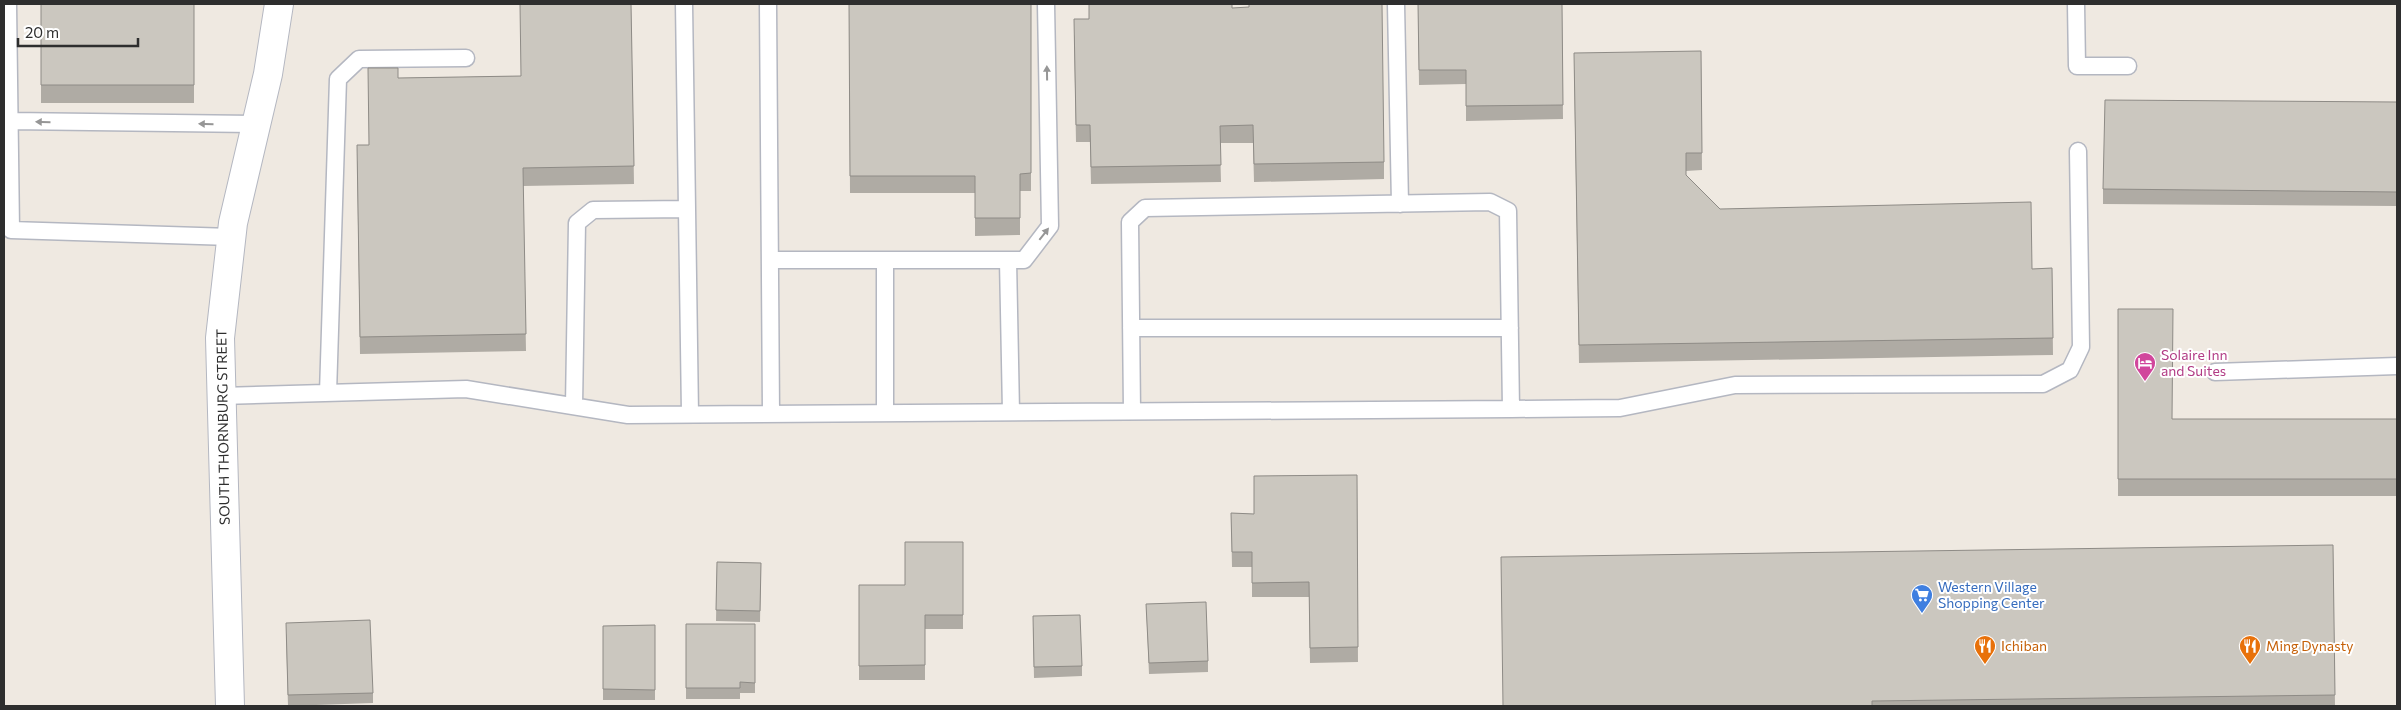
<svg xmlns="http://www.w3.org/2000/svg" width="2401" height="710" font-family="Commissioner,sans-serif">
	<rect width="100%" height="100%" fill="#efe9e1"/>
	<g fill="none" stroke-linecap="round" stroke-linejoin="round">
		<g stroke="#b4b7c1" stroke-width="19">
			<path id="lane" d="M8,4L11,230L231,237
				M684,4L690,414
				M768,4L771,413
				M1396,4L1400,204
				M2076,4L2077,66H2128
				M10,121L254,124
				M770,260H1024L1050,226L1046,4
				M1008,260L1011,412
				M1131,328H1510
				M2215,372L2397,366
				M328,393L338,79L359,59L466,58
				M221,396L466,389L628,415L1511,409L1620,408L1735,385L2043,384L2070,370L2081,347L2078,151
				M574,406L577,223L593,210L687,209
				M1132,411L1130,222L1145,208L1490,202L1508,211L1511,409
				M885,413V260"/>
		</g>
		<g stroke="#b4b7c1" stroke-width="30">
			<path id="street" d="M230,706L220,338L233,223L268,74L279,4"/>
		</g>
		<use href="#lane" stroke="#fff" stroke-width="16"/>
		<use href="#street" stroke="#fff" stroke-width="28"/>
	</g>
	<path fill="#afaba4" d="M41,4H194V103H41Z
		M631,4L634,184L523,186L526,351L360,354L357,162L369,145L398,78L521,76Z
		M849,4H1031V191H1020V235L975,236V193H850Z
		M1418,4H1562L1563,119L1466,121V84L1419,85Z
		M1232,8L1384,162V179L1254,182L1253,143H1220L1221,182L1091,184L1090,142H1076L1074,36L1088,19Z
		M1701,51L1702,170L1686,171V175L1720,209L2032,269L2052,268L2053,355L1579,363L1574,70Z
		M2397,102V206L2103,204V189Z
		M2118,309L2172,419H2397V496H2118Z
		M1357,475L1358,662L1310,663L1309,597H1252V567H1232L1231,513L1254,514Z
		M963,542V629H925V680H859V585H905Z
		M2333,545L2335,706H1503Z
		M717,562L761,563L760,622L716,621Z
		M1146,604L1208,661V672L1149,674Z
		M686,624H755V693H740V699H686Z
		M655,625V700H603V626Z
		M1033,627L1082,666V676L1034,678Z
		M286,634L373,693V703L288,706Z"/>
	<path fill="#cbc7bf" stroke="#8e8b86" d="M41,4H194V85H41Z
		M520,4H631L634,166L523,168L526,334L360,337L357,145H369L368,68H398V78L521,76Z
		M849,4H1031V173L1020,174V218H975V176H850Z
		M1089,4H1232V8L1249,7V4H1382L1384,162L1254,164L1253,125L1220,126L1221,165L1091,167L1090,125H1076L1074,19H1089Z
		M1418,4H1562L1563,105L1466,106V70H1419Z
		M1701,51L1702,153H1686V175L1720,209L2031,202L2032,269L2052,268L2053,338L1579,345L1574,53Z
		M2105,100L2397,102V192L2103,189Z
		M2118,309H2173L2172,419H2397V479H2118Z
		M1357,475L1358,647L1310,648L1309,582L1252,583V552H1232L1231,513L1254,514V476Z
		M905,542H963V615H925V665L859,666V585H905Z
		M2333,545L2335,695L1872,701V706H1503L1501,557Z
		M717,562L761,563L760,611L716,610Z
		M1206,602L1208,661L1149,663L1146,604Z
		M1080,615L1082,666L1034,667L1033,616Z
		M370,620L373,693L288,695L286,623Z
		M686,624H755V683L740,682V688H686Z
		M655,625V690L603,689V626Z"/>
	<defs><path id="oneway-solid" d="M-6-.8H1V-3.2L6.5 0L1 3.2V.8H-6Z" transform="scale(1.25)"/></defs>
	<g fill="#969696">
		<use href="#oneway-solid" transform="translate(1047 73) rotate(-91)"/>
		<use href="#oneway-solid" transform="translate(43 122) rotate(-179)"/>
		<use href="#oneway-solid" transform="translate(206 124) rotate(-179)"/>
		<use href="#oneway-solid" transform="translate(1044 234) rotate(-52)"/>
	</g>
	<defs>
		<g id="hotel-pin" transform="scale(1.125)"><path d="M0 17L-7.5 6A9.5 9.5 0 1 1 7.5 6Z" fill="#d1479c" stroke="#fff"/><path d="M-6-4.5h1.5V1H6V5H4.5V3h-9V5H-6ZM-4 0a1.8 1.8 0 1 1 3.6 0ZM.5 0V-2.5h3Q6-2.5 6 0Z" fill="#fff"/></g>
		<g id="supermarket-pin" transform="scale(1.125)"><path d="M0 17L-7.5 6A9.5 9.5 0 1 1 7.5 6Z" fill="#3f7fe0" stroke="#fff"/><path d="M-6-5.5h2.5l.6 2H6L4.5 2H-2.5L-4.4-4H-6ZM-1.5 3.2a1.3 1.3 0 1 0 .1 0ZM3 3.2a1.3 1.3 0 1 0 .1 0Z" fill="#fff"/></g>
		<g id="restaurant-pin" transform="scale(1.125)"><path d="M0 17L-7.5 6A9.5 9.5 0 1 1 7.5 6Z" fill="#e8710a" stroke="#fff"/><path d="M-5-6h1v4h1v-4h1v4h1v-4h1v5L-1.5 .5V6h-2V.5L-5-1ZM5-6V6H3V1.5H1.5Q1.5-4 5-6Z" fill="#fff"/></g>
	</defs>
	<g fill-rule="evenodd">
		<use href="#hotel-pin" x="2145" y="363"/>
		<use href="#supermarket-pin" x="1922" y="595"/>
		<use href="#restaurant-pin" x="1985" y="646"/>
		<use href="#restaurant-pin" x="2250" y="646"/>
	</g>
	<g text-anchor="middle" stroke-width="4" stroke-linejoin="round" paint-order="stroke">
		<g font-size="14" fill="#b23c85" stroke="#fff" text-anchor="start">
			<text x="2161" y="360">Solaire Inn<tspan x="2161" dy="16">and Suites</tspan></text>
		</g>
		<g font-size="14" fill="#2e2e2e" stroke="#fff">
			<text transform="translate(223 427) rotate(-91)" y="5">SOUTH THORNBURG STREET</text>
		</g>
		<g font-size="14" fill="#366cbe" stroke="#fff" text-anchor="start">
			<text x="1938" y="592">Western Village<tspan x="1938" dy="16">Shopping Center</tspan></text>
		</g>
		<g font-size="14" fill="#c56008" stroke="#fff" text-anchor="start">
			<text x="2001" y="651">Ichiban</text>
			<text x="2266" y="651">Ming Dynasty</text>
		</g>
	</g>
	<rect width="2401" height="710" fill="none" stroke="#2e2e2e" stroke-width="10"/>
	<path d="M18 38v8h120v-8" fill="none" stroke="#2e2e2e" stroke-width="2.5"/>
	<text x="25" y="38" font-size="15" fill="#2e2e2e" stroke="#ffffff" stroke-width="4" paint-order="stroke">20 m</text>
</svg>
